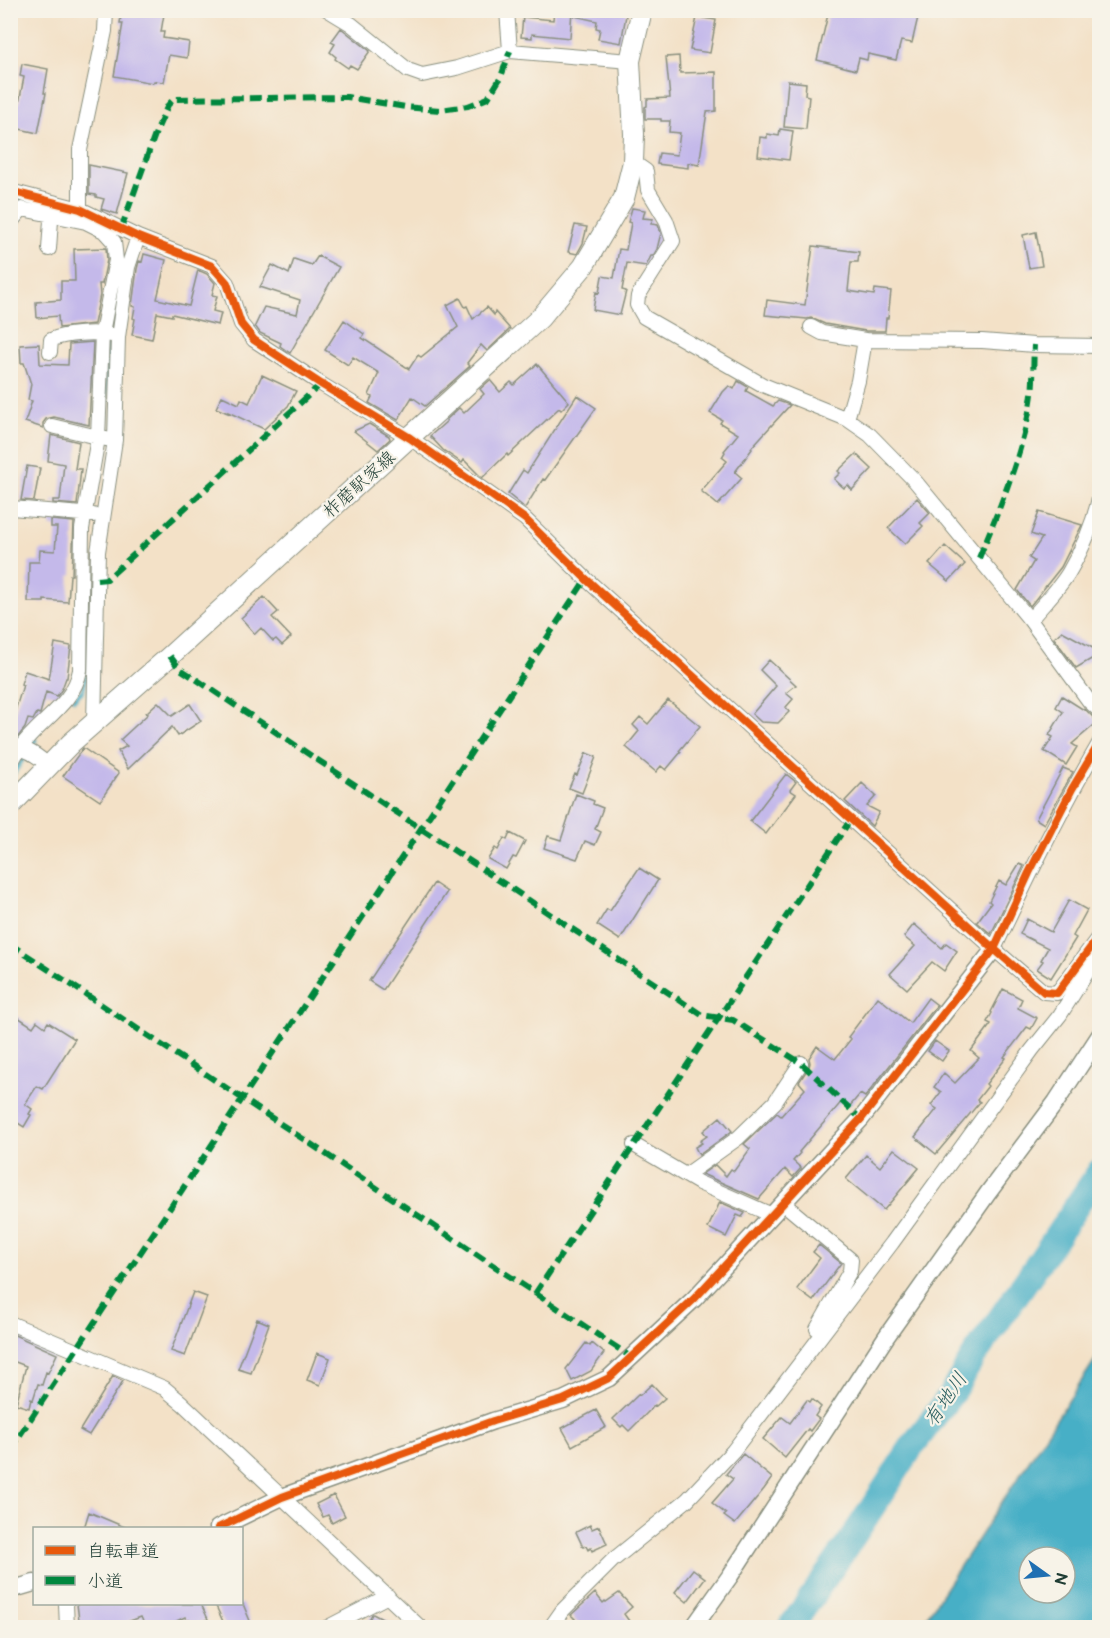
<svg xmlns="http://www.w3.org/2000/svg" width="1110" height="1638" font-family="'Balsamiq Sans','Klee One',sans-serif">
	<rect width="100%" height="100%" fill="#f7f3e8"/>
	<filter id="ink" filterUnits="userSpaceOnUse"><feTurbulence type="fractalNoise" baseFrequency=".0167" numOctaves="2"/><feDisplacementMap in="SourceGraphic" scale="12" xChannelSelector="R" yChannelSelector="G"/><feConvolveMatrix kernelMatrix="1 2 1 2 8 2 1 2 1" color-interpolation-filters="sRGB"/></filter>
	<filter id="wash" filterUnits="userSpaceOnUse"><feTurbulence type="fractalNoise" baseFrequency=".008" numOctaves="4" result="noise"/><feDisplacementMap in="SourceGraphic" scale="24" xChannelSelector="R" yChannelSelector="G"/><feGaussianBlur stdDeviation="1.35" result="paint"/><feColorMatrix in="noise" values="0 0 0 0 0 0 0 0 0 0 0 0 0 0 0 0 0 1.4 0 .05"/><feComposite in="paint" operator="in"/></filter>
	<g filter="url(#wash)">
		<rect width="100%" height="100%" fill="#f3e1c7"/>
		<path fill="#47afc6" stroke="#33767d" stroke-width="1.5" fill-rule="evenodd" d="M1099,1354V1627H920ZM1029,1557H1065V1593H1029Z"/>
		<g fill="none" stroke-linecap="round" stroke-linejoin="round">
			<path stroke="#47afc6" stroke-width="4.5" d="M10,200L25,204
				M104,437L108,345L113,308
				M74,699L83,690L87,674L89,522
				M10,779L35,740"/>
			<path stroke="#47afc6" stroke-width="26" d="M790,1628L847,1546L913,1445L950,1396L974,1356L1044,1255L1100,1171"/>
		</g>
		<g id="blocks">
			<path fill="#c4b9ea" d="M122,10H149V12L164,14L161,32H164L163,38L189,42L187,58L169,55L164,82L154,81L153,83L114,76L123,23H120Z
				M554,10H572L570,38L532,34V38L521,37L523,17L553,20Z
				M574,10H627L621,43L598,39L600,29L596,28L597,21L574,16Z
				M829,10H918L916,17H918L912,43L901,41L896,60L868,54L867,60L859,58L856,70L817,60Z
				M697,17L716,20L710,53L690,50Z
				M341,28L370,51L357,69L350,65L348,68L335,59L336,57L330,52L335,44L331,42Z
				M679,56L680,73L716,72V111L707,112L699,165L688,163V168L657,164L659,153L677,155L680,133L669,132L670,121H661V119H645V107L647,106V99L670,98L666,57Z
				M22,64L48,69L44,93H46L38,133L10,127V101L19,103L24,77L20,76Z
				M788,81L806,83L805,95L809,96L806,129L784,127Z
				M780,129L793,131L789,160L758,156L760,137L767,138V134L779,136Z
				M89,165L128,173L117,214L101,209L104,199L96,197V195L89,194Z
				M632,208L645,210L643,218L653,219L651,224L658,225L661,233L657,249L653,256H651L646,266L627,263L622,290L626,291L620,315L593,310L596,292L599,293L602,276L614,278L619,249L626,250L631,223L628,222Z
				M575,225L587,227L583,243L577,254L568,252Z
				M1036,232L1042,266L1029,268L1023,235Z
				M813,246L859,252L858,262H851L848,291L874,295L875,289L891,291L888,318H886L885,331H866L825,324L811,318L807,319L765,315L767,300L805,305Z
				M106,248L107,260L102,284H99L100,295L94,324L59,328L58,316L37,318L36,302L61,300V281H75L74,249Z
				M144,254L166,260L157,299L189,306L198,270L207,274L215,283L212,295L217,296L213,311L221,313L218,325L172,314V316L157,313L152,339L132,335L135,319L133,318L135,307L132,306L137,269L139,261L142,262Z
				M318,256L339,267L290,353L280,346L281,343L260,333L255,326L264,307L297,314L300,300L260,287L272,265L289,274L294,259L312,265Z
				M460,298L465,307L467,306L473,319L487,307L494,315L495,312L510,329L487,351L481,345L467,363L470,366L425,406L412,397L398,420L369,403L372,397L369,395L379,373L353,357L348,365L325,350L344,320L364,334L362,338L409,369L418,355L421,357L458,327L447,305Z
				M93,342L89,425L54,417L46,419L43,423V428L25,422L32,401L28,400L31,384L24,363H21L20,345L39,344L40,364L68,365L69,344Z
				M537,364L569,402L561,410L559,408L508,456L507,454L482,478L464,460L462,463L443,450L430,436L447,421L446,420L459,408L464,413L484,394L480,389L490,380L500,392L511,382L514,385Z
				M262,375L296,391L288,406L264,429L228,412V413L216,408L222,396L239,404L241,399L249,403Z
				M738,381L748,387L746,391L773,406L778,401L790,405L751,448L752,449L735,472L742,478L718,505L701,491L727,461L722,457L725,452L724,451L738,434L720,423L722,420L710,413L723,392L729,386L734,389Z
				M577,395L596,408L545,480L543,479L525,508L508,494L523,470L527,473Z
				M369,424L389,436L390,439L378,450L354,431Z
				M51,435L79,442L75,469H81L77,505L53,503V500H60L64,464L48,461Z
				M856,454L872,469L852,490L848,485L844,488L834,479L840,473L838,471Z
				M27,466L40,468L34,501L21,500Z
				M917,498L930,513L920,523L923,526L905,544L888,528Z
				M1039,512L1082,525L1061,567L1030,606L1017,590L1034,561L1029,558L1042,538L1031,534Z
				M51,520L74,522L72,575H70L68,602L44,600V602H28L29,562H39L40,550L55,551L57,527H51Z
				M945,546L965,564L949,581L929,564Z
				M264,597L278,612L272,617L291,637L282,645L276,639L273,641L261,628L255,634L241,618Z
				M1062,631L1100,652V654L1076,668L1054,638Z
				M55,643L71,646L67,678H66L62,689L57,696L46,692L40,714L37,713L33,720L28,719L25,728L17,738L10,737V727L23,685L21,684L25,671L49,679Z
				M769,660L796,685L786,693L793,699L786,707L789,712L778,723L761,722L752,714L776,686L760,670Z
				M1062,696L1084,710L1085,709L1094,718L1100,720L1072,744L1077,747L1066,765L1044,751L1053,737L1049,735L1063,712L1056,707Z
				M668,700L700,726L679,751L681,752L666,770L661,766L656,772L626,747L639,731L633,725L640,717L648,724Z
				M158,702L172,716L190,704L201,721L178,736L172,727L128,769L118,751L127,746L120,740L148,714L146,713Z
				M83,748L119,773L100,801L63,776Z
				M586,753L596,757L582,793L569,788L575,774L577,775Z
				M1063,768L1073,772L1044,824L1036,819Z
				M786,774L796,782L790,790L796,794L766,834L750,821Z
				M862,783L876,796L867,806L879,812L872,826L845,801Z
				M576,794L594,801L593,804L603,808L595,829L601,832L595,845L585,841L577,859L544,848L548,836L561,840Z
				M510,833L525,841L516,858L513,857L506,869L488,859L495,848L498,850L504,838L507,840Z
				M1019,864L1024,866L991,934L977,922L991,903L989,901L999,881L1006,885Z
				M639,868L658,880L620,940L597,925L607,909L610,911Z
				M434,883L447,892L383,990L369,981Z
				M1069,900L1087,910L1073,936L1076,938L1051,978L1037,969L1043,961L1041,960L1048,948L1020,934L1027,919L1051,932Z
				M914,924L942,948L946,943L957,951L944,971L932,962L907,989L890,974L915,946L904,937Z
				M1003,989L1022,999L1018,1008L1037,1018L1031,1029L1027,1027L1004,1057L1006,1058L986,1084L988,1086L977,1100L980,1102L936,1154L915,1137L937,1109L931,1105L941,1092L934,1087L944,1073L955,1083L979,1058L971,1051L991,1024L987,1022L992,1013L991,1012Z
				M878,997L910,1023L928,998L937,1005L865,1097L860,1094L850,1106L843,1100L799,1152L800,1153L793,1161L801,1168L793,1177L785,1169L759,1199L702,1174L715,1165L726,1176L731,1169L734,1171L750,1149L744,1144L777,1113L781,1116L805,1089L799,1082L809,1067L810,1063L809,1058L817,1046L835,1059L851,1039L848,1037Z
				M10,1012L33,1027L37,1021L45,1027L48,1022L75,1039L43,1089L37,1086L25,1104L32,1109L29,1114L31,1115L24,1127L10,1118Z
				M935,1041L949,1051L942,1061L928,1051Z
				M720,1117L732,1131L699,1155L695,1147L702,1143L700,1141L707,1136L703,1131Z
				M894,1149L919,1168L884,1210L846,1179L866,1155L880,1167Z
				M720,1202L745,1213L742,1217L737,1215L726,1237L708,1228Z
				M819,1245L841,1263L813,1301L797,1289L820,1258L813,1252Z
				M193,1292L207,1297L185,1356L171,1351Z
				M257,1319L269,1324L251,1373L238,1369Z
				M10,1333L57,1354L48,1373L46,1372L42,1385L38,1384L33,1400L31,1399L29,1408L16,1404L26,1366L10,1360Z
				M586,1343L590,1346L592,1343L604,1353L591,1371L572,1381L566,1369Z
				M317,1353L330,1358L320,1385L307,1380Z
				M113,1376L123,1381L89,1435L80,1430Z
				M652,1384L665,1398L656,1406L655,1405L629,1431L623,1425L621,1427L613,1419L639,1394L640,1395Z
				M812,1399L821,1407L815,1416L819,1419L810,1431L808,1429L785,1458L763,1439L782,1417L790,1423L807,1400L810,1402Z
				M596,1410L606,1427L572,1446L562,1428Z
				M743,1454L772,1478L764,1489L735,1524L724,1516L726,1514L712,1503L733,1479L726,1474Z
				M334,1495L345,1516L332,1523L328,1515L323,1517L316,1504Z
				M89,1512L127,1528H84Z
				M590,1525L592,1529L599,1526L607,1544L592,1551L591,1548L588,1550L586,1546L583,1547L576,1532Z
				M693,1569L705,1578L687,1602L675,1592Z
				M595,1593L603,1603L605,1601L606,1602L619,1593L632,1607L624,1614L634,1628H585L574,1620L575,1619L571,1615Z
				M77,1604H201L208,1619L192,1626L189,1620L187,1621L185,1617L162,1628H146L141,1617L111,1628H80Z
				M215,1604H243L253,1628H226Z
				M372,1614H373L399,1628H365Z"/>
		</g>
	</g>
	<g filter="url(#ink)">
		<use href="#blocks" fill-opacity="0" stroke="#898f7e" stroke-width="1.5"/>
		<g fill="none" stroke-linecap="round" stroke-linejoin="round">
			<g stroke="#898f7e" stroke-width="16">
				<path id="minor" d="M328,10L351,24L408,70L422,75L457,68L510,51L630,61
					M507,10L510,51
					M633,162L646,171L648,190L666,220L673,241L638,296L637,305L644,317L763,385L847,419L870,435L915,481L1030,620L1089,701L1100,711
					M10,191L80,209L138,237L212,266L227,283L241,324L254,340L321,384L410,438L525,519L586,579L994,949L1044,992L1057,993L1100,935
					M80,209V150L105,31L106,10
					M10,223L22,209L86,222L104,231L114,242L116,260L102,333L98,438L82,529L80,670C74,704 39,721 20,748C16,753 14,759 10,764
					M49,249L52,206
					M811,327L822,333L865,340L982,341L1034,345L1100,346
					M50,352L51,340C65,333 96,332 111,335
					M847,419L858,381L865,340
					M52,426L106,439
					M12,508L93,515
					M1030,620C1043,604 1059,589 1069,572C1083,548 1095,520 1100,493
					M94,723L98,552L115,440L118,337L128,267L138,237
					M12,746C27,748 38,756 49,766
					M994,949C1027,879 1061,809 1100,742
					M634,1145L699,1183L772,1215
					M686,1175L738,1138L775,1102L801,1063
					M783,1203L851,1260L850,1271L817,1329
					M10,1323L164,1388L182,1403L421,1628
					M66,1604L67,1628
					M326,1628L388,1596
					M550,1628L562,1611L613,1560L687,1500L733,1451L892,1243L1032,1050L1060,1015L1100,952"/>
			</g>
			<g stroke="#898f7e" stroke-width="19">
				<path id="tertiary" d="M218,1528L282,1497L493,1421L563,1400L609,1378L694,1299L861,1119L994,949
					M10,1590L34,1583
					M693,1628L730,1576L886,1337L988,1193L1056,1102L1100,1035"/>
			</g>
			<g stroke="#898f7e" stroke-width="22">
				<path id="secondary" d="M10,806L71,743L170,656L540,318L583,267L624,198L633,162L634,134L630,61L642,10"/>
			</g>
			<use href="#minor" stroke="#fff" stroke-width="14"/>
			<use href="#tertiary" stroke="#fff" stroke-width="16"/>
			<use href="#secondary" stroke="#fff" stroke-width="20"/>
			<path stroke="#00873e" stroke-width="6" stroke-dasharray="12 6" stroke-linecap="butt" d="M121,229L156,132L168,105L174,99L347,97L405,107L440,110L468,106L488,98L501,77L510,51
				M10,508H12
				M979,558C1000,507 1022,455 1031,401C1034,383 1033,363 1034,345
				M97,580L107,579L321,384
				M170,656L179,668L702,1015L733,1020L801,1063L861,1119
				M10,944L631,1357
				M535,1294L851,819
				M10,1450L586,579"/>
			<g stroke="#f7f3e8" stroke-width="11">
				<path id="cycleway" d="M10,191L80,209L138,237L212,266L227,283L241,324L254,340L321,384L410,438L525,519L586,579L994,949L1044,992L1057,993L1100,935
					M218,1528L282,1497L493,1421L563,1400L609,1378L694,1299L861,1119L994,949L1029,873L1072,789L1100,742"/>
			</g>
			<use href="#cycleway" stroke="#e8590c" stroke-width="8"/>
		</g>
	</g>
	<g text-anchor="middle" stroke-width="4.5" stroke-linejoin="round" paint-order="stroke">
		<g font-size="18" fill="#1f3d34" stroke="#f7f3e8">
			<text transform="translate(359 484) rotate(-42)" y="6">柞磨駅家線</text>
		</g>
		<g font-size="20" font-style="italic" fill="#2b5f60" stroke="#f7f3e8">
			<text transform="translate(945 1399) rotate(-56)" y="7">有地川</text>
		</g>
	</g>
	<rect width="1110" height="1638" fill="none" stroke="#f7f3e8" stroke-width="36"/>
	<rect x="33" y="1527" width="210" height="78" fill="#f7f3e8" stroke="#a1aaa0" stroke-width="1.5"/>
	<rect x="45" y="1546" width="30" height="9" fill="#e8590c" stroke="#a1aaa0" stroke-width="1.5"/>
	<text x="87" y="1557" font-size="18" fill="#1f3d34">自転車道</text>
	<rect x="45" y="1576" width="30" height="9" fill="#00873e" stroke="#a1aaa0" stroke-width="1.5"/>
	<text x="87" y="1587" font-size="18" fill="#1f3d34">小道</text>
	<g transform="translate(1047 1575) rotate(105)"><circle r="28" fill="#f7f3e8" stroke="#a1aaa0" stroke-width="1.5"/>
	<path d="M0-4.5L10 22L0 15L-10 22Z" fill="#1f6fb2"/>
	<text y="-9" font-size="16" font-weight="bold" text-anchor="middle" fill="#1f3d34">N</text>
	</g>
</svg>
